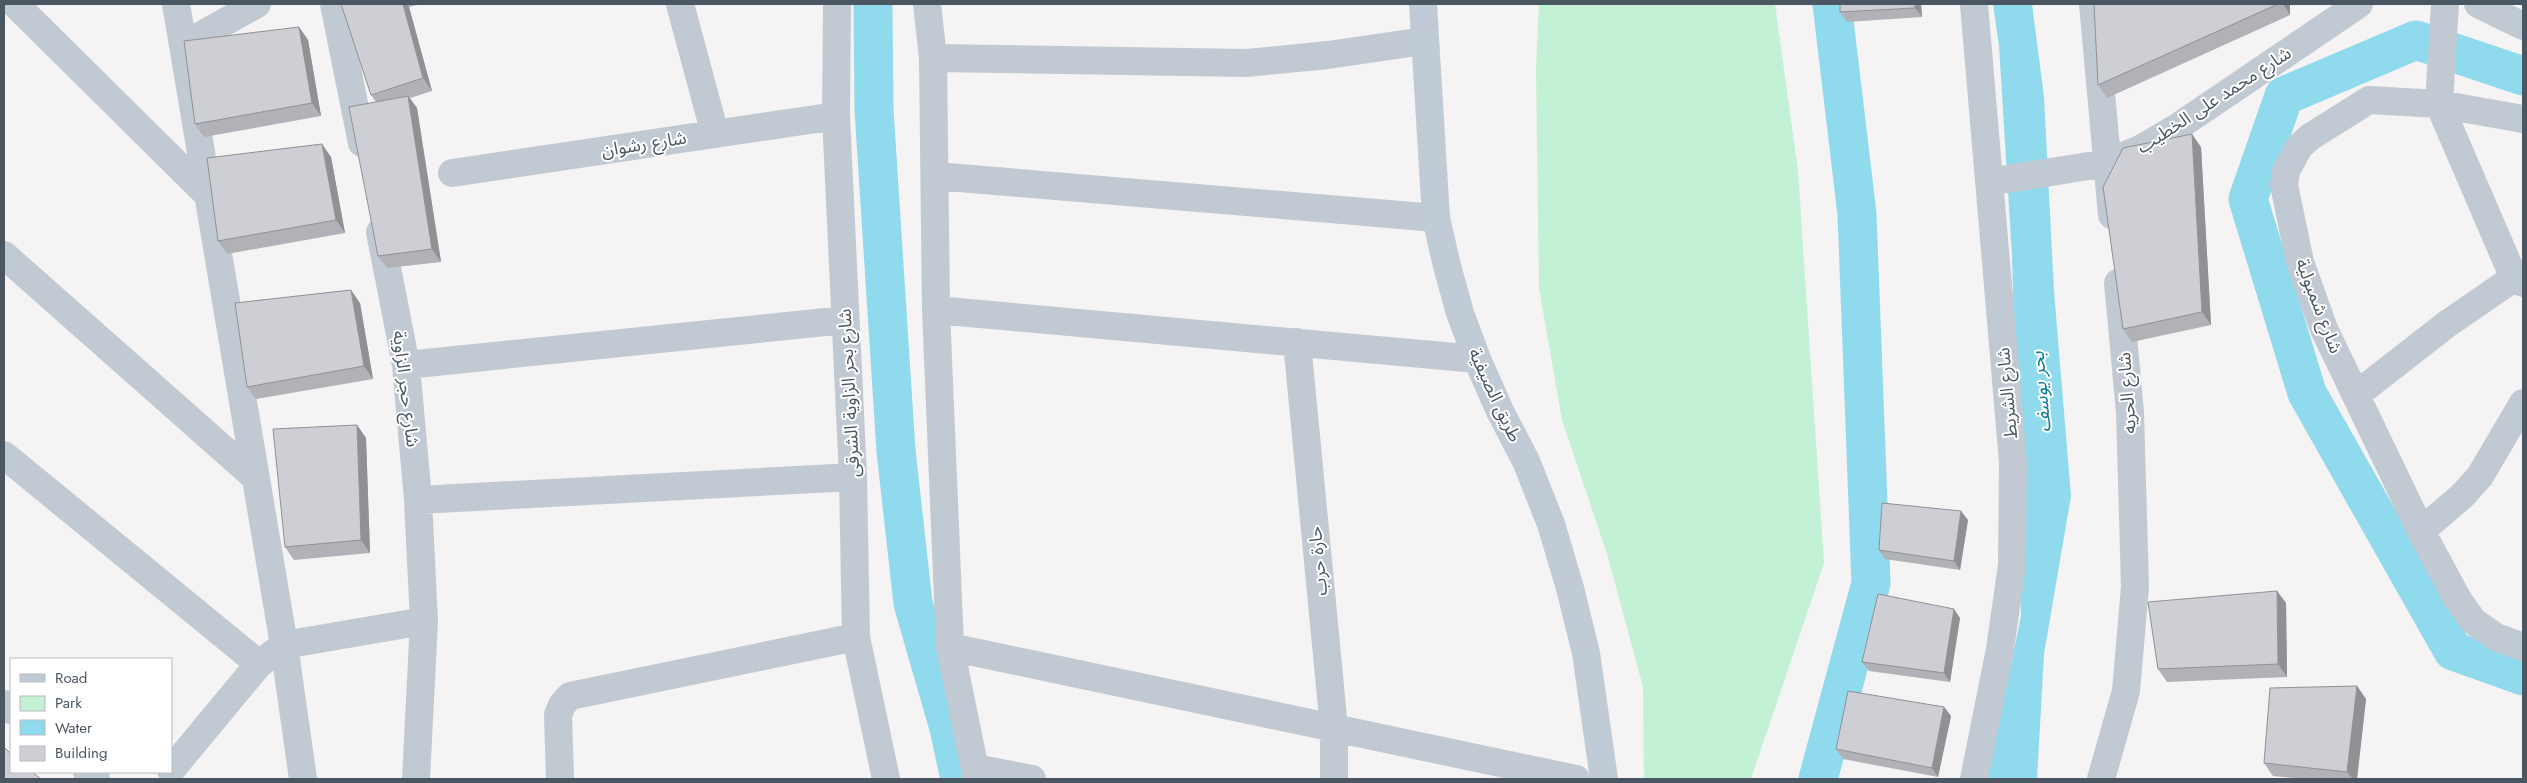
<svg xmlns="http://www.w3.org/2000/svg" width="2527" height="783" font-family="Jost,'Noto Sans Arabic',sans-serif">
	<rect width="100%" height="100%" fill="#f5f3f3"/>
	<path fill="#c3f1d5" d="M1539,4H1775L1798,171L1824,563L1751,779H1644L1643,687L1608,557L1562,420L1539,288L1536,68Z"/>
	<path fill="#90daee" d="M1993,4H2032L2044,97L2054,291L2071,496L2044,654L2037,779H1987L2021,616L2012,256L1999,46Z"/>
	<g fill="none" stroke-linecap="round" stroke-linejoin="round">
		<path stroke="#90daee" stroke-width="39" d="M873,4L874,110L896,451L913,603L949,728L960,779
			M2523,76L2416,40L2284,96L2248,199L2307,393L2453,651L2523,676
			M1818,779L1871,583L1857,214L1832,4"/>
		<path stroke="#c1cad2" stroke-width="28" d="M15,4L208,195
			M176,4L284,645L303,779
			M334,4L362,143
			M680,4L715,134
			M837,4L836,116L853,477L856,637L886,779
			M927,4L933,58L936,310L950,647L977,779
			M1974,4L2013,462L2012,565L2000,649L1974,779
			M2093,4L2112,215
			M2445,4L2439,104L2514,278L2523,283
			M2478,4L2523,26
			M184,45L257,4
			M933,58L1247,63L1328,55L1424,41
			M2523,119L2439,104L2369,100L2310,137L2299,147L2286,171L2284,185L2300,262L2324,329L2421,531L2457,598L2473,621L2496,637L2523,647
			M452,173L836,116
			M936,176L1436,218
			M1989,182L2107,163L2142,148L2176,128L2359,4
			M380,232L406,365L418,500L424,621L416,779
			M4,255L256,478
			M936,310L1477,359
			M1297,342L1334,728V779
			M406,365L845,320
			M2356,395L2447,324L2514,278
			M4,455L259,664
			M418,500L853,477
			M2421,531L2462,496L2480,476L2523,403
			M950,647L1576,779
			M4,704L11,710
			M975,768L1032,779
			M171,770L259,664L284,645L424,621
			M87,772L96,779
			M560,779L558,715L562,705L570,696L856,637
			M2101,779L2126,691L2135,587L2130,412L2118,283"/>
		<path stroke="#c1cbd6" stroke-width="28" d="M1423,4L1436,218L1447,266L1460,313L1477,359L1500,411L1526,461L1551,524L1570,588L1586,653L1604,779"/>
	</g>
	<path fill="#b0b2b7" d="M341,4H421L409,7L432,91L410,98L417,108L441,262L387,268L378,256L376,102L371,95Z
		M1840,4H1921L1922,17L1847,22L1840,12Z
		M2096,4H2290V15L2107,98L2098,85Z
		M299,27L308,40L321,116L204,137L195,124Z
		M2201,147L2211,325L2132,342L2123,329Z
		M331,157L345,233L227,254L218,241Z
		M360,303L373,379L256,399L247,387Z
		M357,425L366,438L370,553L294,560L285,547Z
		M1968,520L1960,570L1885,559L1879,550Z
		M2277,591L2286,603L2287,677L2167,682L2158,669Z
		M1960,618L1950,682L1869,671L1862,662Z
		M2357,686L2366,699L2357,779H2304L2273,776L2264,763Z
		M1944,707L1951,716L1938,777L1843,759L1836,749Z"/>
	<path fill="#909195" d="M403,4H407L409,7L432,91L423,78Z
		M1915,4H1921L1922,17L1915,8Z
		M2283,4H2290V15Z
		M299,27L308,40L321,116L312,103Z
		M408,96L417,108L441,262L432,249Z
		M2192,134L2201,147L2211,325L2202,312Z
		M322,144L331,157L345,233L336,220Z
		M351,290L360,303L373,379L364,366Z
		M357,425L366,438L370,553L361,540Z
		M1961,511L1968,520L1960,570L1954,561Z
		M2277,591L2286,603L2287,677L2278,664Z
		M1954,609L1960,618L1950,682L1944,673Z
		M2357,686L2366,699L2357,779H2353L2347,772Z
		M1944,707L1951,716L1938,777L1932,768Z"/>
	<path fill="#cdcfd5" stroke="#909195" d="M341,4H403L423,78L371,95Z
		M1840,4H1915V8L1840,12Z
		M2096,4H2278L2098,85L2094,5Z
		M299,27L312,103L195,124L184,41Z
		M408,96L432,249L378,256L349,107Z
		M2192,134L2202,312L2123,329L2103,187L2123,148Z
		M322,144L336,220L218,241L207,158Z
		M351,290L364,366L247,387L235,303Z
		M357,425L361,540L285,547L273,429Z
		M1882,503L1961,511L1954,561L1879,550Z
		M2277,591L2278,664L2158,669L2148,602Z
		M1878,594L1954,609L1944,673L1862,662Z
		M2357,686L2347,772L2264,763L2270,688Z
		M1848,691L1944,707L1932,768L1836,749Z
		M4,747L11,754V772H32L41,779H4Z"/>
	<g text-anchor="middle" stroke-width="4" stroke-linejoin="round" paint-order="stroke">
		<g font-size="18" fill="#4a5661" stroke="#fff">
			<text transform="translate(2214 100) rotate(-33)" y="6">شارع محمد على الخطيب</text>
			<text transform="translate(644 144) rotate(-9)" y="6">شارع رشوان</text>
			<text transform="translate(2319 306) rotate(69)" y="6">شارع شمبولية</text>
			<text transform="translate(406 389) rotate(83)" y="6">شارع حجر الزاوية</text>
			<text transform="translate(849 393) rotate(-93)" y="6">شارع بحر الزاوية الشرقى</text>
			<text transform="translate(2007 393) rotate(-95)" y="6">شارع الشريط</text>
			<text transform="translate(2127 393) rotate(-94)" y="6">شارع الحريه</text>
			<text transform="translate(1495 395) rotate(65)" y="6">طريق الصيفية</text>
			<text transform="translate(1318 561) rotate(-95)" y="6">حارة حرب</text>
		</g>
		<g font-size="19" font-style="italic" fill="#0c7c9b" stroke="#fff">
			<text transform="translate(2040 392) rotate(-95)" y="7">بحر يوسف</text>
		</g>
	</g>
	<rect width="2527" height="783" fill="none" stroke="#4a5661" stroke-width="10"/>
	<rect x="10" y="658" width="162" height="115" fill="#ffffff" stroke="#b7bbc0"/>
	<rect x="20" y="674" width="25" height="8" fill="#c1cbd6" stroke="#b7bbc0"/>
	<text x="55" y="683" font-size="15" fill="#4a5661">Road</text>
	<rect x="20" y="696" width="25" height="15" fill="#c3f1d5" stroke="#b7bbc0"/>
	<text x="55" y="708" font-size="15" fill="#4a5661">Park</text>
	<rect x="20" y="720" width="25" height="15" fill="#90daee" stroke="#b7bbc0"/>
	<text x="55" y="733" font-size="15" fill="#4a5661">Water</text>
	<rect x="20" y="746" width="25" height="15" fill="#cdcfd5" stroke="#b7bbc0"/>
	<text x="55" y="758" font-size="15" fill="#4a5661">Building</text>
</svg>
